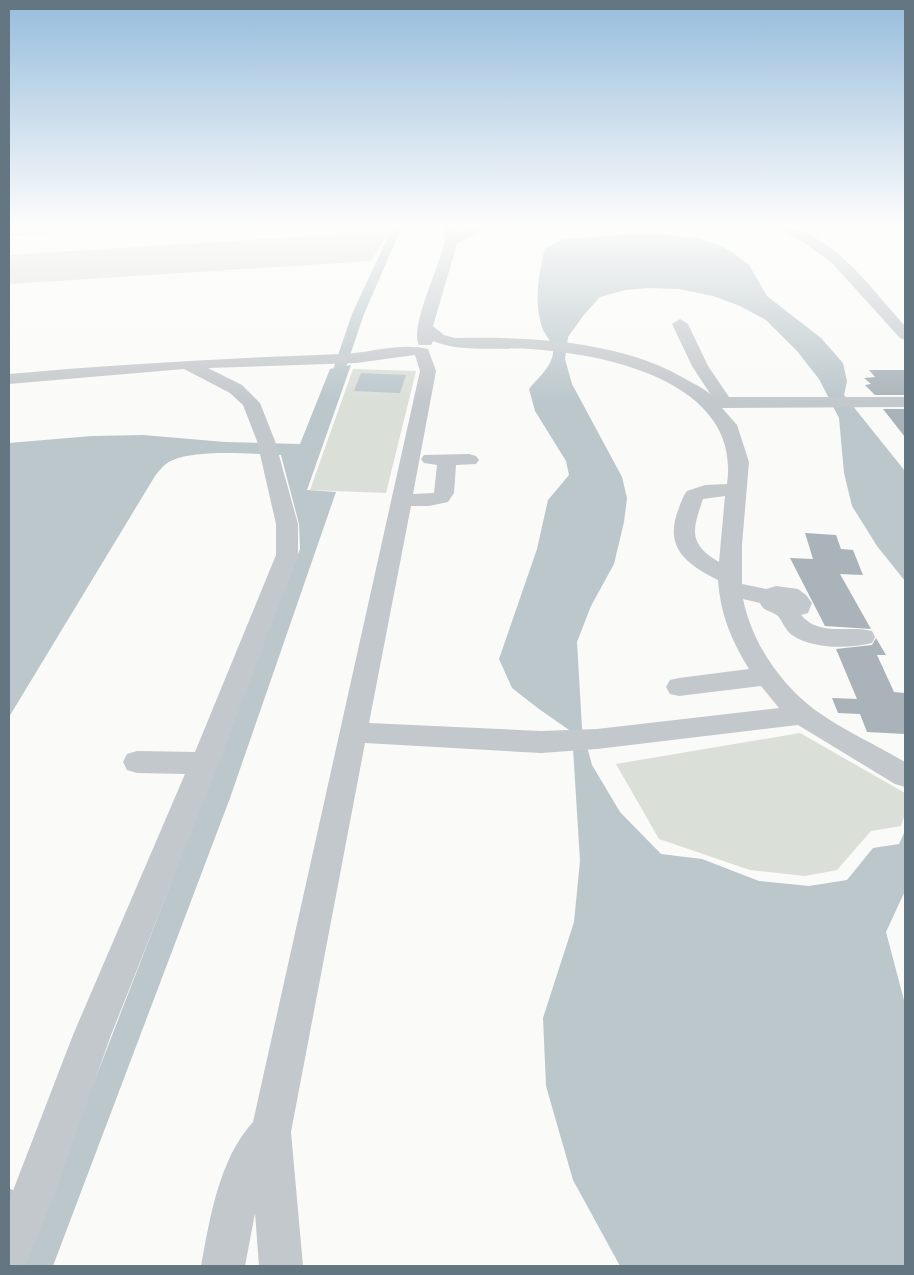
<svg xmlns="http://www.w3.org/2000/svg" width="914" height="1275" font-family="Karla,sans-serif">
	<rect width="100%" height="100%" fill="#fafaf8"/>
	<path fill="#dadfd7" d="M390,231L371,261L9,284V255Z
		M353,369L416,371L386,493L310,490Z
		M800,733L905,793V814L901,826L871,831L837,870L805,876L750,870L659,839L616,764Z"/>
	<path fill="#bbc7cb" d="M646,233L697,238L718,244L732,252L749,265L767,296L821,338L843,363L847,381L844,395L905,471V581L877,546L852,506L844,473L839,418L819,379L797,351L766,320L740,306L713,296L679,289L649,288L625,290L600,297L583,316L568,337L565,359L572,384L622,477L627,498L624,522L614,564L591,606L577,642L582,728L592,765L620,812L661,854L702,859L759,881L809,886L847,880L873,848L899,844L905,831V891L886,932L905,1004V1266H620L573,1180L546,1086L543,1018L574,922L580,861L572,732L539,709L512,688L499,659L537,549L548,500L569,475L566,461L535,411L529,389C536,380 548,370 552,358C557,343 544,337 541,324C534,298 539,272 545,248L564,239Z
		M351,365L307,490L336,492L230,798L53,1266H22L33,1237L9,1221V1188L45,1209L300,549L299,524L281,455C254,454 187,448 166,464C162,467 158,472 155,476L9,717V443L92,436L143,435L225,442L300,444L330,369Z
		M361,373L406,375L400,393L354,391Z"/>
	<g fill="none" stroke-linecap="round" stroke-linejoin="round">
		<path fill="#bbc7cb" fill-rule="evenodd" d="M394,224H403L364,314L345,370L343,373H335L333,370L352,314Z"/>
	</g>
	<path fill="#aab3b9" d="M869,370H905V395H875L865,385L871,384L864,378L875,377Z
		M883,409H905V437Z
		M805,533L836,535L841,549L853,550L863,575L840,574L871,629L825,626L790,558L813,559Z
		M876,638L886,655H877L894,692L905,693V734L867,732L860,714L838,713L832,698L857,699L836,649L872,645Z"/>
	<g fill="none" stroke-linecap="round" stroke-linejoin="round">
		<path stroke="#bbbfc2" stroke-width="2" stroke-dasharray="1 1" stroke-linecap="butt" d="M9,235L179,224"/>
		<path fill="#c3c8cc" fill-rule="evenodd" d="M443,224H455L456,234L475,224H491L457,244L433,326L444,335L455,338C532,337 621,340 689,381C696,385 705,389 711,395L692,366L672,324L680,319L688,324L708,366L729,397H905V407L722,408L737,425L749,462L742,545V584L766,589L776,586L798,589L806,595L812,603L808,613L801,615C820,637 848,625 872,631L875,637L872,643C849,649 812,649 792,635C785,630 783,622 778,616C771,610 764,612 760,603L743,599C752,642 779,683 815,710C843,730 876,745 905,762V787L895,784L798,725L597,749L541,753L365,743L291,1132L303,1266H259L255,1213L245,1266H201C210,1218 219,1159 253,1122L420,371L415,355L356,363L208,368L242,385L260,403L275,441L298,524V555L219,763L111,1035L54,1196L25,1266H9V1201L73,1035L185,774L137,773L127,770L123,762L127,754L137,751L195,752L276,555V524L257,441L243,405L230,393L184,369L9,384V374C120,364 230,358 342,354C370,353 401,342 428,349L436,371L413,494L434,493L437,465L424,463L421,459L424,455L469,454L476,456L479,460L476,464L456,465L454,493L448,502L429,506H411L369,723L541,731L597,729L779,708L761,686L679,696L670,694L666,687L670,680L679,678L749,669C731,640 720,613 718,580C686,564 663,547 679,508C681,502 683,496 687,491L705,485L727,484C742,382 607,354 530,349C500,347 461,353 433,341L431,345H419C409,329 440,264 444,244C445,238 444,231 443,224ZM725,496L719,562C687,543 693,529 703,499Z
			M768,224C828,224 869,287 905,326V340L900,338L832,263L803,242Z
			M893,224H905V233Z"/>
	</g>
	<linearGradient id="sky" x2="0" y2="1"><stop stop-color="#96bcdc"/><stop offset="0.56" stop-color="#fdfdfc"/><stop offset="1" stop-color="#fdfdfc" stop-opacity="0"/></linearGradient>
	<rect width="914" height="403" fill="url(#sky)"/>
	<rect width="914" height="1275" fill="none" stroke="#657683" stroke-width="20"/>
</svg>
